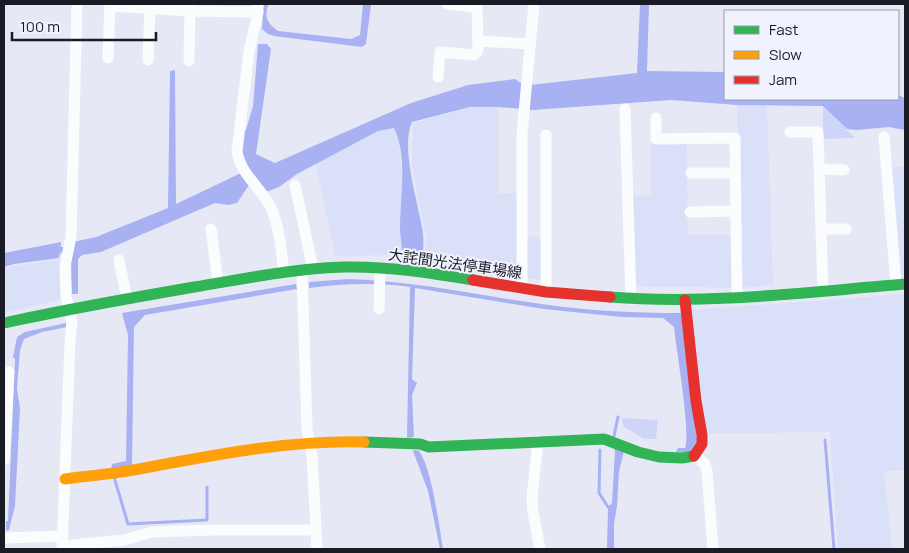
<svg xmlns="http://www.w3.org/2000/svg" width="909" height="553" font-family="Manrope,'Noto Sans JP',sans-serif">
	<rect width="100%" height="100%" fill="#e6e9f5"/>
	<path fill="#dbe0f9" d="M737,105H767L773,285L740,288L634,286L629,196L651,195V140L687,141L688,235H739Z
		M470,107H498V193H519V236L543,237V280L425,262L426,236L412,168L413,123Z
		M394,128L399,138L402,182L400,230L403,255L335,256L316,164L378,131Z
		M905,166V275L893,276L884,168Z
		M61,260L63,299L4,313V269L18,265Z
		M905,294V470L884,471L892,545L897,549H838L830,432L704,434L690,310Z"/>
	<path fill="#ced5f7" d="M823,106L855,138L823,139Z
		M621,418L658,420L656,439H644L624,427Z"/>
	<path fill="#a8b1f2" d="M264,4H273H269C263,16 268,24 278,31L351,39L360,35L363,4H371L366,44L362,47L274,36L268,34L262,29Z
		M640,4H649L647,71L725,72V99H898V95L905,98V130L889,127L857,130L847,129L823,106L737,105L671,100L533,110L498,107H470L412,122C400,149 419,204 423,233C424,241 423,249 423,257L403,255C402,246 400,237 400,228C400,197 408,157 394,128L378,131L297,174L279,187L266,192L249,185L237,203L228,205L215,203L101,252L82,255L78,259V294H72L71,260L73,242L96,237L168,208L170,71L175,70L176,204L241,173L243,131L246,130L253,106L258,44H267L271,49L256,154L275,163L411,103L468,85L515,79L521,83V89L530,85L637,73Z
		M61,242V247H65L64,252L60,253L59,258L14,264L4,267V253Z
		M348,279C417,281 480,296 548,305C592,311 637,313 681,313L697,441L690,452H676L678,448H685C691,432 676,349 674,327L663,318L622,317L544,309L415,288L412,379L417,383L412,395L414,437L407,438L410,287C375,282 343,284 309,288V282Z
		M296,284L297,289L145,315L134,327L132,465L111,470L112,464L126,461L128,335L122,313Z
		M66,323L67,327L42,332L24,339L20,350L17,388L20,408L15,506L9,530L6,531V521H8L15,359L13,357L17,337L25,332Z
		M613,445L624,451L619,471L617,506L614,524V549H607L608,507L612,503L615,451Z
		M415,450L419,451C432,469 439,525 443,549H440L428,491L413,451Z"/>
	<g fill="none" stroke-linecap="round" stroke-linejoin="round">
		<path stroke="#a8b1f2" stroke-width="3" d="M614,436L618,417
			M825,440L834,549
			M600,450L599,493L608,507
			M114,477L128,524L207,520V487"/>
		<path stroke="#fbfcfe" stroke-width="11" d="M258,4L256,21L249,51L237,151C240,173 259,186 269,204C280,225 281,251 284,273
			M447,4L476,7
			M110,6L190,11L258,12
			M478,41L530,44
			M108,58L110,4
			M148,60L150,8
			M189,61L190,4
			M438,77L440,52L474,55L478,51L477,4
			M625,109L631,299
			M656,118V139L735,138L737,298
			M790,132H818L823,291
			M546,135V292
			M884,137L896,284
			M819,169L844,170
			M691,173H735
			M295,185L313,269
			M690,212L736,211
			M211,229L218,283
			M821,229H846
			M119,260L127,299
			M302,271L307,429L312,456L317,549
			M522,288V134L534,4
			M379,309L380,268
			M538,441L532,497L533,512L540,549
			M695,456L705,464L707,471L713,549
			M4,460L9,372
			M4,538L63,536
			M62,546L124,540L152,532L212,530H316
			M62,549L70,342L72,322L66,297L65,266L71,237L77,4"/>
		<path stroke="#30b455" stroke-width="11" d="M610,297C708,305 807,292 905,284
			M4,323C67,309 131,298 194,287C244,279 295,268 345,267C388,266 431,273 473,280
			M364,442L420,444L429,447L604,439L638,452L659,457L682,458L694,456"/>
		<path stroke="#ff9f0a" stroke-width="11" d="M65,479C88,476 111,474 133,470C210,456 286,440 364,442"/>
		<path stroke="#e5322d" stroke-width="11" d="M473,280L546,292L610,297
			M685,300L696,401L702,435V444L694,456"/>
	</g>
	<g text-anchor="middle" stroke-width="4" stroke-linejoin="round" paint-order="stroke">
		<g font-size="15" fill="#191b25" stroke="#f0f3fe">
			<text transform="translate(455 264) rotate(8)" y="5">大詫間光法停車場線</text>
		</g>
	</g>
	<rect width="909" height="553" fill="none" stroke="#191b25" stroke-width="10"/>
	<rect x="724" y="10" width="175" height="90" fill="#f0f3fe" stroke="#9a9da7"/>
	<rect x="734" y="26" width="25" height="8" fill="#30b455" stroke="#9a9da7"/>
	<text x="769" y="35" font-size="15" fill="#191b25">Fast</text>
	<rect x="734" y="51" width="25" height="8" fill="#ff9f0a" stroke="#9a9da7"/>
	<text x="769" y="60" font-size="15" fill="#191b25">Slow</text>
	<rect x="734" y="76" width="25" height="8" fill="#e5322d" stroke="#9a9da7"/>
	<text x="769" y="85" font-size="15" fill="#191b25">Jam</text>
	<path d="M12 32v8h144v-8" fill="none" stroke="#191b25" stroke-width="2.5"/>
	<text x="20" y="32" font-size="15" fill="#191b25" stroke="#f0f3fe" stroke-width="4" paint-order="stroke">100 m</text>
</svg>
